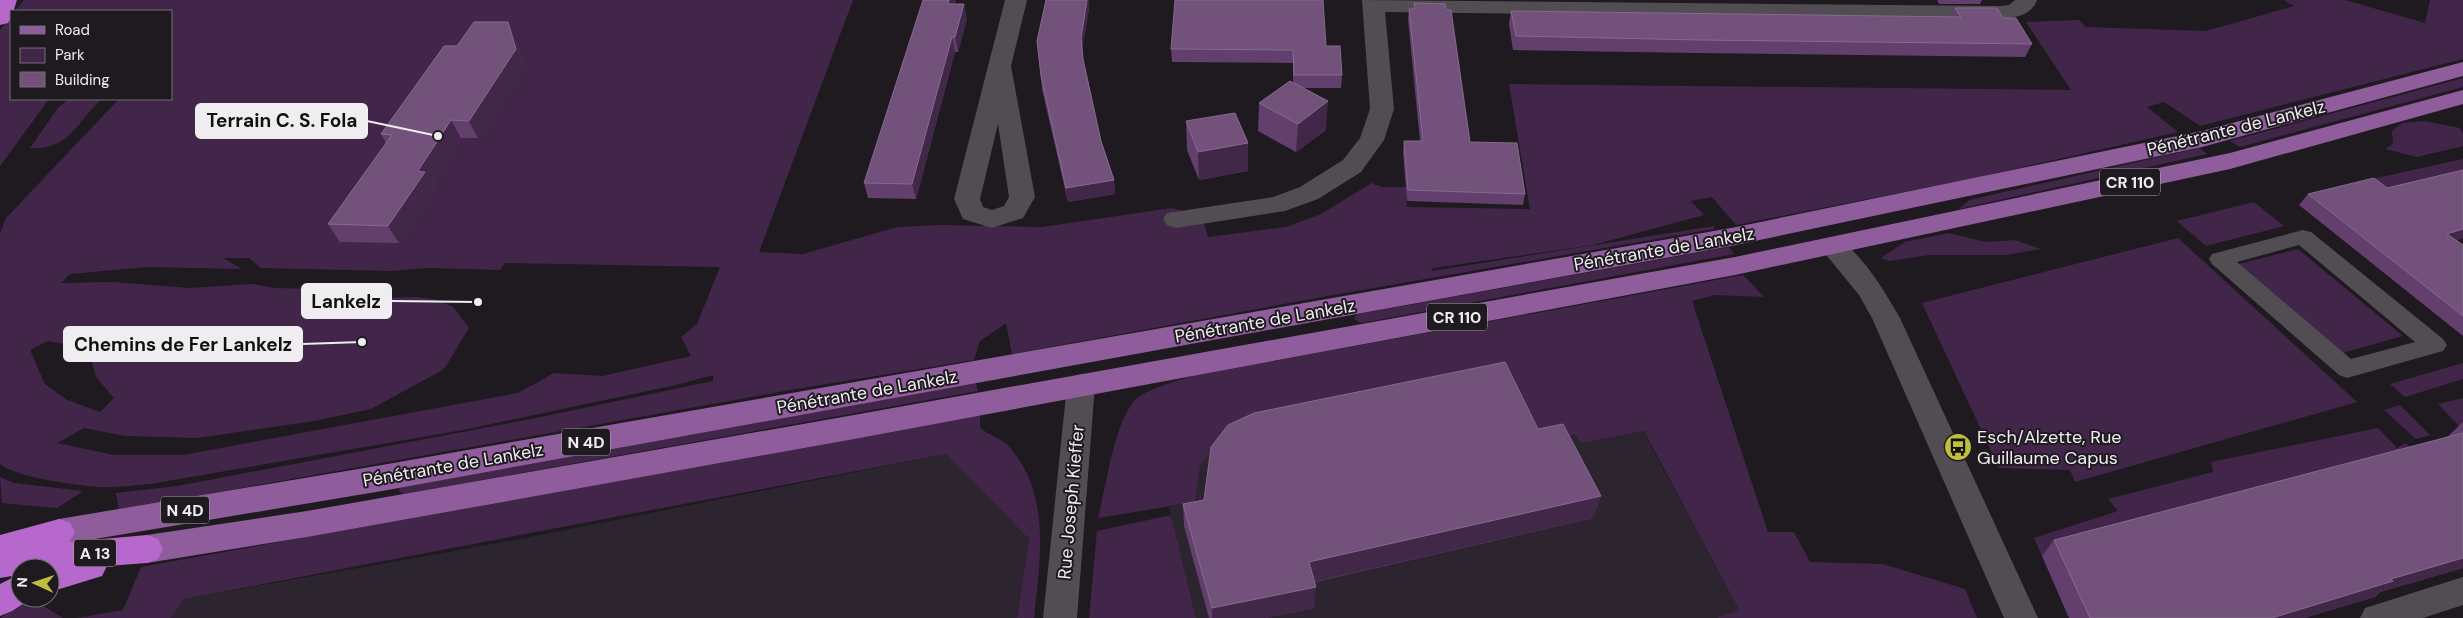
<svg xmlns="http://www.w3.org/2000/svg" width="2463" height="618" font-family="'DM Sans',sans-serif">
	<rect width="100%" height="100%" fill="#1f1a20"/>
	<path fill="#2c252f" d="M1643,431L1739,610L1716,618H1196L1169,507L1195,502L1200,466L1220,439L1534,443L1577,435L1581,443Z
		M946,454L1029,539L1017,618H171L183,599L510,541Z"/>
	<path fill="#412649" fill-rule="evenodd" d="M24,0H853L759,252L803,254L897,227L940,225L1042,227L1172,208L1202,216L1208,237L1286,227L1321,214L1372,183L1382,187H1406L1407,207L1530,209L1509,84L2071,90L2026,22L2079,20L2086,27L2206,31L2294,6L2284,0H2345L2425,23L2430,0H2463V59L2200,126L2164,102L2147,107L2178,132L1979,177L1736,225L1712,197L1691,201L1704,215L1593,245L1433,268L1432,271L1714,226V229L1322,297L1012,354L1006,323L980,341L974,360L796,389L119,510L116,493L177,486L541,417L713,381V375L676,385L463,430L150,484C134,485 116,488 99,487C74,485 19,478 0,464V234L6,218L119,99H171V11H15ZM223,258H249L261,268L392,271L428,268L500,270L505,263L720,267L697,324L681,337L691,356L603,376L554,373L518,393L183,455H114L57,443L84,428L125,436L197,438L314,421L371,409L439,372L446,366L469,328L453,307L438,300L416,297L376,298L322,289L274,288L252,284L189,288L112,282L61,283L70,274L148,267L242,269ZM48,341L72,345L90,355L96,377L114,398L100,412L67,400L45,384L30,350Z
		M11,16V99H49L0,166V30Z
		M2463,78V87L2240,147L2230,141Z
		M69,99H101C78,122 67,151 30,148L58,108Z
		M2424,121L2460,128L2463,134V146L2417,157L2385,149L2393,144L2392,131L2402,123Z
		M2199,148L2207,154L1959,209L1969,200Z
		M2463,159V179L2393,196L2372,179Z
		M2254,202L2284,226L2206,246L2177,221Z
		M1949,233L1986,242L2015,240L2041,249L2006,255H1929L1889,261L1881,258L1905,242Z
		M2178,238L2357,402L2075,482L2070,470L1999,468L1922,303Z
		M1729,247L1734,254L1361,323L1355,320V316L1359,314Z
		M2298,249L2403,336L2342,353L2239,264Z
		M1743,275L1764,297L1715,295L1692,301L1768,532H1794L1810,562L1883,564L1965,589L1977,618H1716L1739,610L1644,431L1581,443L1576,435L1534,443L1220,440L1200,466L1195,502L1098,518C1106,487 1114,423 1135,400C1146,389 1177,381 1192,376Z
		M2463,363V379L2405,397L2390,384Z
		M976,383L978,391L404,494L399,491V486Z
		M2463,398V430L2438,404Z
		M2400,405L2430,435L2416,439L2384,410Z
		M980,415V427C988,436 1003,438 1011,449C1051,496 1040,561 1034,618H1017L1029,539L946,454L184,599L171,618H77L123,610L141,567Z
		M2378,428L2397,448L2406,443L2418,457L2042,556L2034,538L2118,511L2108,499L2213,472L2211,462Z
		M0,477L14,483L83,491L57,508L2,503Z
		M1171,515L1196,618H1089L1097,531Z
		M24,598H30L63,618H1Z"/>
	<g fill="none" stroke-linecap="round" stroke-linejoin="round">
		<path fill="#524d53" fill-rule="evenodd" d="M2303,230L2311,232L2443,339L2447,345L2443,351L2347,378L2339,375L2212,264L2209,259L2212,254ZM2299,245L2415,342L2351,359L2237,262Z"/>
		<path fill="#524d53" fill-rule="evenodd" d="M1005,0H1027L1011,66L1035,197L1023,218L992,228L963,219L954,199ZM998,124L1009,197L1004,206L992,210L983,207L980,199Z
			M1362,0L2001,6L2009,5L2015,0H2037C2031,16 2016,17 2001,20L1385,12L1394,109L1384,140L1361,172L1318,199L1285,211L1176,228L1167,225L1163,219L1167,213L1273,197L1300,187L1343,160L1360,138L1370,109Z
			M1832,237C1857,244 1887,295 1900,318L2038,618H2004L1872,318L1859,295L1819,246L1823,239Z
			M2463,577V605L2423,618H2360L2365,608Z"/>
		<path fill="#524d53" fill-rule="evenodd" d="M1081,374L1091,377L1095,385L1077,618H1043L1067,385L1071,377Z"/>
		<path fill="#8f5d9c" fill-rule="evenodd" d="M2463,62V76L2202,147L1731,246L382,491L59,545L48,541L43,532L48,523L59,519L382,465L1731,228L2202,131Z
			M2463,90V104L2230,169L1735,275L854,439L307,537L147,563L136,559L131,549L136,539L147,535L307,511L854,415L1735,257L2230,153Z"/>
		<path fill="#b768cd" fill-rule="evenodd" d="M0,0H17C14,9 13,15 8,23L0,25Z
			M59,519L70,523L75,532L69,542L147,535L158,539L163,549L158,559L147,563L107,566L102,576L50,592V568H20V598H32L12,611L0,616V584L18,575L0,578V535Z"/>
	</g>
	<path fill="#633f6d" d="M1937,0H1982L1980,4H1939Z
		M1414,3L1470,142L1525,194L1523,205L1407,201L1403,152L1404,141H1420L1408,20L1409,9H1413Z
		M955,4L967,19L958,52H955L916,199L868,198L864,183Z
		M1955,8L2003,18L2032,44L2025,57L1696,53L1513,50L1509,24L1511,11L1951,17Z
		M1089,9L1082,50L1083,59L1101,141L1114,180L1115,194L1068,202L1042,89L1041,76Z
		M516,40L524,67L478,138H461L432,183L435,189L399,243L340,242L328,224L386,143L381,134Z
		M1326,46L1342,75L1341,88H1302L1326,130L1296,152L1258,131L1259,103L1293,83V63L1172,62L1171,49Z
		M1186,121L1248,143V171L1199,180L1187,150Z
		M2463,170V238L2456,240L2463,245V336L2299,205L2308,194L2387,188Z
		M2463,422V568L2380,592L2375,597L2304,618H2069L2042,556L2054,540L2446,438Z
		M1538,429L1601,496L1593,518L1315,582L1314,608L1265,618H1209L1184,526L1183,504L1204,500Z"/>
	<path fill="#412848" d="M949,0H956L951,19L948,4Z
		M1087,0H1089V9L1082,51L1081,38Z
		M964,4L967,19L958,52L955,37Z
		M508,22L516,40L524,67L478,138L469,121Z
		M952,37L955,52L916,199L912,184Z
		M1328,101L1326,130L1296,152L1298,124Z
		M451,120L461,138L432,183L435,189L399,243L388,226L418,171Z
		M1248,143V171L1199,180L1198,152Z
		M1114,180L1115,194L1068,202L1066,188Z
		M2463,229V238L2437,245L2447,234Z
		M1601,496L1593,518L1308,583L1309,562Z
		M2463,558V568L2380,592L2375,597L2304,618H2272L2391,579Z
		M1316,587L1314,608L1265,618H1212V608Z"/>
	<path fill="#72527b" stroke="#866a8e" d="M923,0H949L948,4H964L955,37H952L912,184L864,183Z
		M1046,0H1087L1081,38L1083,59L1101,141L1114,180L1066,188L1041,76L1037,41Z
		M1175,0H1323L1326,46H1340L1342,75H1294L1293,50L1171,49Z
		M1414,3L1445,4L1446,10H1451L1470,142L1517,143L1525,194L1408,190L1404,141H1423L1409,9H1415Z
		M1955,8H1997L2003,18H2016L2032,44L1700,40L1516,36L1511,11L1961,17Z
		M474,22H508L516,49L469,121L451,120L418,171L425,172L388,226L328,224L392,135L381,134L444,46H457Z
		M1290,81L1328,101L1298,124L1259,103Z
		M1235,113L1248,143L1198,152L1186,121Z
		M2463,170V229L2447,234L2463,245V316L2308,194L2374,178L2387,188Z
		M1505,362L1538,429L1563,424L1601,496L1309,562L1316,587L1212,608L1183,504L1204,500L1211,447L1228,425L1254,413Z
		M2463,433V558L2391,579L2393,581L2272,618H2090L2054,540Z"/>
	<defs>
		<g id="bus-disc" transform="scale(1.4375)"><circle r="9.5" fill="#c0be41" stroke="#1f1a20"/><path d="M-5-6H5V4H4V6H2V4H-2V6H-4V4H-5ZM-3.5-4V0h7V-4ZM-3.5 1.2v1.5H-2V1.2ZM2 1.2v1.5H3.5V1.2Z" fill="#111"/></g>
	</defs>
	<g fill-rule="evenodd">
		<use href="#bus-disc" x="1958" y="447"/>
	</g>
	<g text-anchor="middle" stroke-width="4" stroke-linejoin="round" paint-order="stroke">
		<g fill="#1f1a20" stroke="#b1aeb2" stroke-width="1">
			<rect x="2100" y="168.5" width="60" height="27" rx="4"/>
			<rect x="1427" y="303.5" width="60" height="27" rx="4"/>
			<rect x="562" y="428.5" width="48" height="27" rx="4"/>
			<rect x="161" y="496.5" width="48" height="27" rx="4"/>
			<rect x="74" y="539.5" width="42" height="27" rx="4"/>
		</g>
		<g font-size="16" font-weight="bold" fill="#f0edf1">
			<text x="2130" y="188">CR 110</text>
			<text x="1457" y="323">CR 110</text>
			<text x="586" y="448">N 4D</text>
			<text x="185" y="516">N 4D</text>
			<text x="95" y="559">A 13</text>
		</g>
		<g font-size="18" fill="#f0edf1" stroke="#1f1a20">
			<text transform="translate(2236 128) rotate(-14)" y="6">Pénétrante de Lankelz</text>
			<text transform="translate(1664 249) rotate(-10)" y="6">Pénétrante de Lankelz</text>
			<text transform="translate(1265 321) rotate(-10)" y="6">Pénétrante de Lankelz</text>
			<text transform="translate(867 392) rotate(-10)" y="6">Pénétrante de Lankelz</text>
			<text transform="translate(453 465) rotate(-10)" y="6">Pénétrante de Lankelz</text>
			<text transform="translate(1071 502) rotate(-85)" y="6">Rue Joseph Kieffer</text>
		</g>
		<g font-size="18" fill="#f0edf1" stroke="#1f1a20" text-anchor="start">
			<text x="1977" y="443">Esch/Alzette, Rue<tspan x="1977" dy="21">Guillaume Capus</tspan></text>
		</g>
	</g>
	<path fill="none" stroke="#f0edf1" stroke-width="2" d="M438 136L367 121M478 302L391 301M362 342L302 344"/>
	<g fill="#f0edf1" stroke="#1f1a20" stroke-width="2">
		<circle cx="438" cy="136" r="5"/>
		<circle cx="478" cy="302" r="5"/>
		<circle cx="362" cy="342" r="5"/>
	</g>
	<g fill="#f0edf1" stroke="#f0edf1" stroke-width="2">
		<rect x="196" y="104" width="171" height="34" rx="5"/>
		<rect x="302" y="284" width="89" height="34" rx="5"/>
		<rect x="64" y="327" width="238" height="34" rx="5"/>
	</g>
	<g font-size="19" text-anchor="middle" font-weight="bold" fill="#111">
		<text x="282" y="127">Terrain C. S. Fola</text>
		<text x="346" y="308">Lankelz</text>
		<text x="183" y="351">Chemins de Fer Lankelz</text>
	</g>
	<rect x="10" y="10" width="162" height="90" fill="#1f1a20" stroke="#736e74"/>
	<rect x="20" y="26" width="25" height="8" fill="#8f5d9c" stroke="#736e74"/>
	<text x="55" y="35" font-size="15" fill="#f0edf1">Road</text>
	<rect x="20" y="48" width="25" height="15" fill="#412649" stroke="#736e74"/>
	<text x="55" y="60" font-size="15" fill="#f0edf1">Park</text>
	<rect x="20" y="72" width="25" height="15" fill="#72527b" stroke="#736e74"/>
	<text x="55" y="85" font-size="15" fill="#f0edf1">Building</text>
	<g transform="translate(35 583) rotate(273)"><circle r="24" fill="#1f1a20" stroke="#736e74"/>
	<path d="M0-4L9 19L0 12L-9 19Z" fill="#c0be41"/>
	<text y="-8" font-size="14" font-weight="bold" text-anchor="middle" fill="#f0edf1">N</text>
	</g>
</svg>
